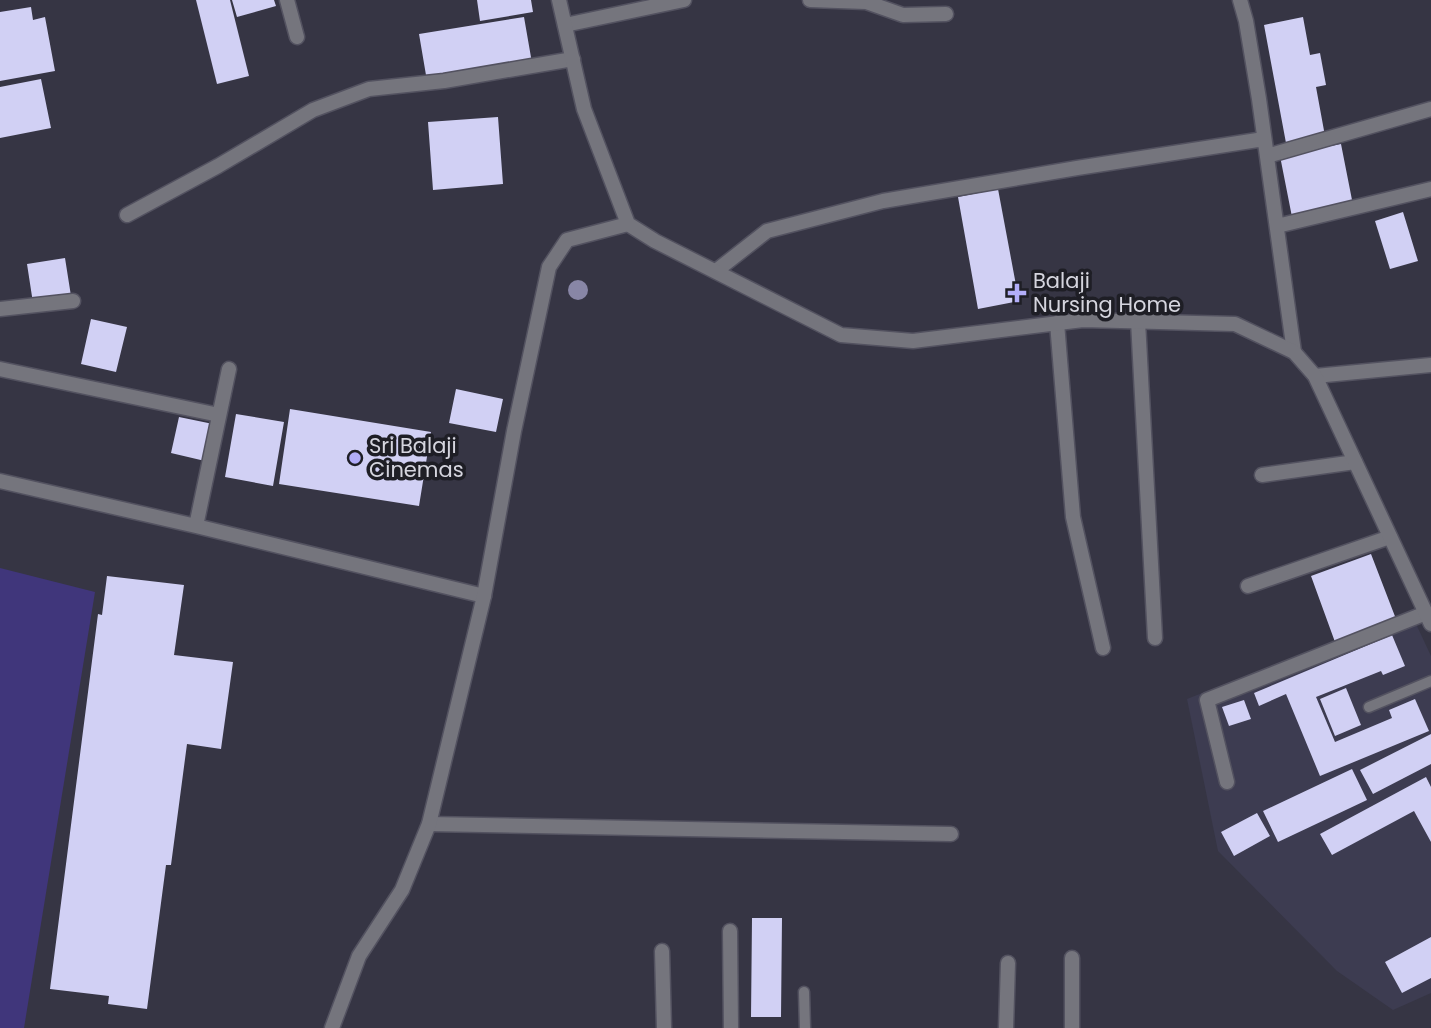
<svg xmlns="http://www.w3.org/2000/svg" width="1431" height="1028" font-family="Poppins,sans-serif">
	<rect width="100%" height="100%" fill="#363544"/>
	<path fill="#3d3c51" d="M1410,611L1431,656V993L1393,1010L1337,971L1218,851L1187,699Z"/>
	<path fill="#40367b" d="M0,568L95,592L24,1028H0Z"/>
	<path fill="#d1d0f4" d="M196,0H230L249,76L217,84Z
		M232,0H274L276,6L237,17Z
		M477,0H531L533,12L480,21Z
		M31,7L33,20L45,17L55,71L0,81V12Z
		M524,17L532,63L427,81L419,34Z
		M1303,17L1310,55L1320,53L1326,85L1316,87L1325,136L1286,143L1264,25Z
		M41,79L51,128L0,138V87Z
		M498,117L503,184L433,190L428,122Z
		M1341,144L1353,205L1292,217L1280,156Z
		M998,189L1019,301L978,309L958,197Z
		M1403,212L1418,261L1390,269L1375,221Z
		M65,258L71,296L33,303L27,264Z
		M91,319L127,327L116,372L81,364Z
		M456,389L503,399L496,432L449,423Z
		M290,409L431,432L419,506L279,484Z
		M236,414L284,422L273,486L225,477Z
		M179,417L213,424L205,461L171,453Z
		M1371,554L1396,619L1335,642L1311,576Z
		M107,576L184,585L174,655L233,662L221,749L187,744L171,865H166L147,1009L108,1004L109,996L50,989L98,614L102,615Z
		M1392,635L1405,666L1383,675L1381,671L1316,697L1335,742L1392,718L1389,710L1415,699L1429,731L1320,776L1286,694L1259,706L1254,693Z
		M1346,688L1361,725L1335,736L1320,699Z
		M1244,700L1251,719L1229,726L1222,707Z
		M1431,734V764L1373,794L1360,770Z
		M1352,769L1367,800L1278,842L1263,811Z
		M1426,777L1431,787V842L1414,811L1332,855L1320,834Z
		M1257,813L1270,836L1234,856L1221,832Z
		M752,918H782L781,1017H751Z
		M1431,937V978L1402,993L1385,962Z"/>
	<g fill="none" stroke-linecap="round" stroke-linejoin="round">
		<g stroke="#535260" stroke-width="13">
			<path id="service" d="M1369,707L1431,681
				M804,992L805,1028"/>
		</g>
		<g stroke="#535260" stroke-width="17">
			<path id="minor" d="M287,0L297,37
				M810,0L866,2L903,15L946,14
				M1240,0L1246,21L1259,99L1294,352
				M565,25L684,0
				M1267,156L1431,109
				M127,215L218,166L313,110L369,89L444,81L573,59
				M1277,226L1431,189
				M716,271L767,231L883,201L1077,168L1264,139
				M0,309L73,301
				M1138,321L1155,638
				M1057,323L1073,517L1103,648
				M0,369L219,415
				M1315,376L1431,365
				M1262,475L1355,462
				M0,481L196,526L484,596
				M196,526L229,369
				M1248,586L1390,537
				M1227,782L1207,700L1426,613
				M429,824L951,834
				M730,931L731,1028
				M662,951L664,1028
				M1006,1028L1008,963
				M1072,1028V958"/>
		</g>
		<g stroke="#535260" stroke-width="17">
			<path id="tertiary" d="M559,0L584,109L628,224L655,241L841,335L913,341L1083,320L1235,324L1294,352L1315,376L1431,624
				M332,1028L359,956L402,890L429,824L484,596L514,431L549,267L567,240L628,224"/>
		</g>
		<use href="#service" stroke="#75757d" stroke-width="10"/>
		<use href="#minor" stroke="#75757d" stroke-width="14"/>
		<use href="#tertiary" stroke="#75757d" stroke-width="14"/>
	</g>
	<circle fill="#8886a6" cx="578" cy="290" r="10"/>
	<g fill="#b2adf9" stroke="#1e1e25" stroke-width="2.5">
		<path d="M1013.5 282.5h7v7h7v7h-7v7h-7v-7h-7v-7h7z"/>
		<circle cx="355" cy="458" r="7"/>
	</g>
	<g text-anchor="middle" stroke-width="7" stroke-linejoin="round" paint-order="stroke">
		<g font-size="21" fill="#d5d5de" stroke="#1e1e25" text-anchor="start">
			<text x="1033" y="288">Balaji<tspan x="1033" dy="24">Nursing Home</tspan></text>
			<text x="369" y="453">Sri Balaji<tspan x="369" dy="24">Cinemas</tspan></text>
		</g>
	</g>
</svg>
